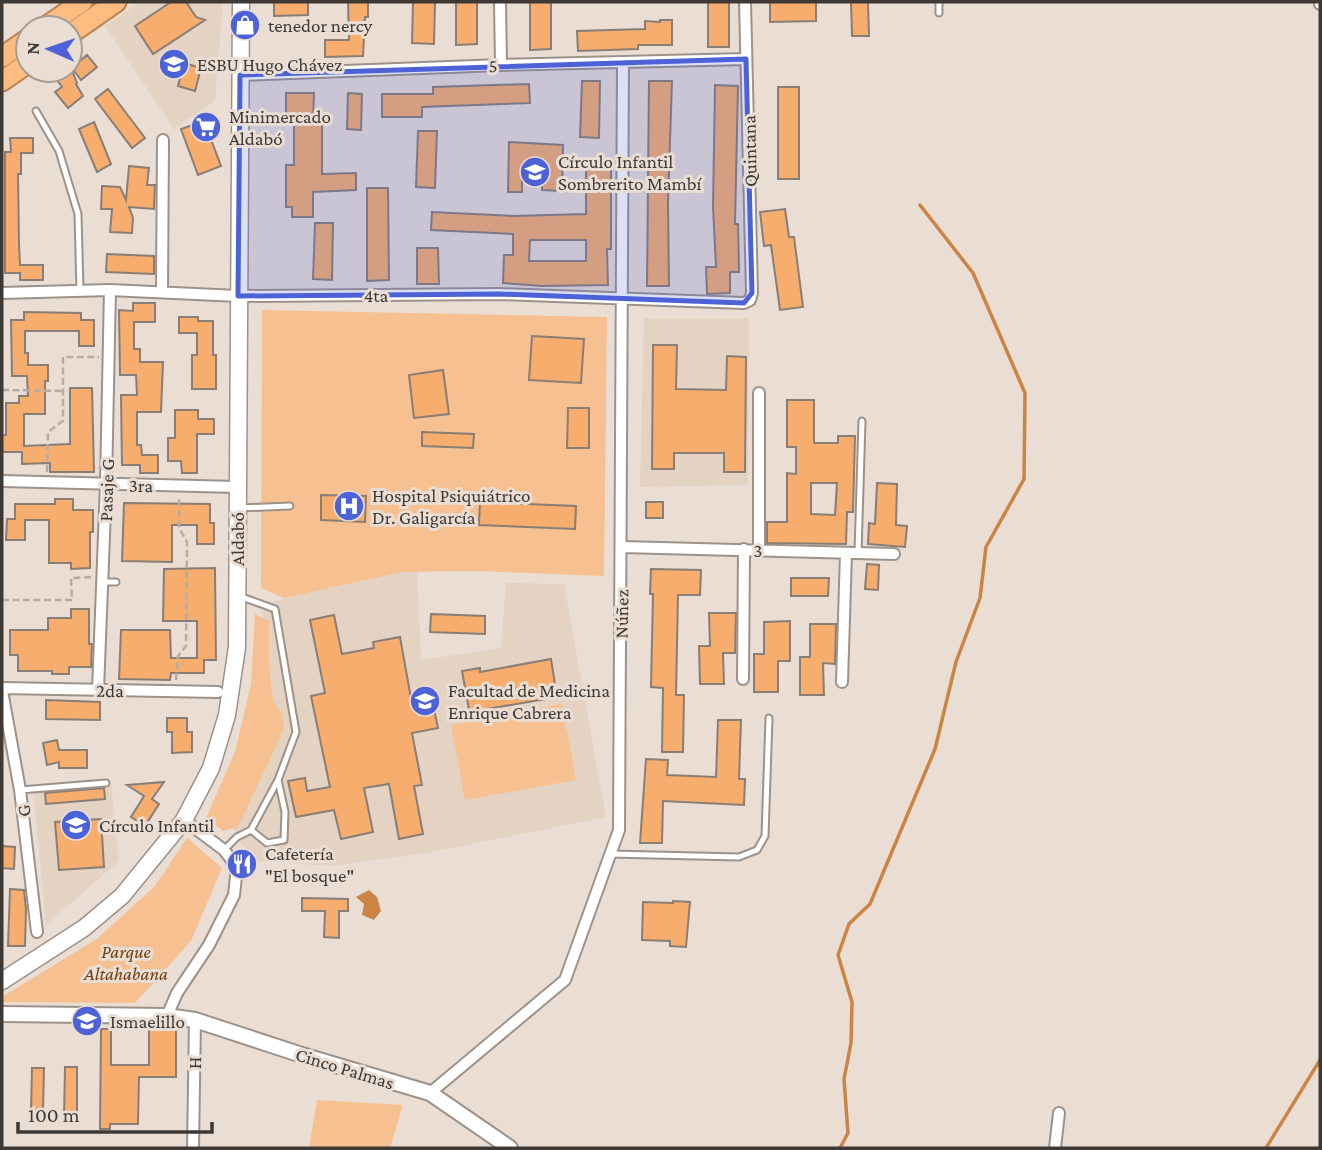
<svg xmlns="http://www.w3.org/2000/svg" width="1322" height="1150" font-family="'Crimson Pro',serif">
	<rect width="100%" height="100%" fill="#eaded4"/>
	<path fill="#e4d2c3" d="M141,2H223L215,101L174,129L105,26Z
		M644,318H749L748,485L640,487Z
		M402,572H417L421,660L501,648L506,583L564,584L606,817L427,853L331,866L253,861L237,837L230,819L266,742L263,605L284,598Z
		M111,782L119,861L46,925L33,790Z"/>
	<path fill="#f7c091" d="M262,310L607,317L604,576L476,571L402,572L284,598L261,588Z
		M255,614L269,621V664L273,701L282,713L284,729L238,827L223,831L206,818L235,752L251,684Z
		M562,704L576,780L465,800L451,725Z
		M187,838L222,868L191,941L135,1003L2,1002V997L98,938L155,886Z
		M317,1100L403,1105L390,1148H309Z"/>
	<path fill="#ca8444" d="M369,890L377,897L381,911L374,920L362,915L364,904L356,897Z"/>
	<g fill="none" stroke-linecap="round" stroke-linejoin="round">
		<path stroke="#ca8444" stroke-width="3.5" d="M840,1148L848,1133L844,1079L851,1043L852,1002L838,955L849,924L870,904L935,749L956,662L980,598L986,547L1024,479L1025,393L973,273L920,205
			M1266,1148L1320,1060"/>
	</g>
	<path fill="#f6ad6d" stroke="#897e75" stroke-width="2" fill-rule="evenodd" d="M171,2H186L196,17L205,20L153,54L135,26Z
		M274,2H308V15L274,16Z
		M348,2H368V17H365L363,56L325,57V40H349Z
		M413,2H435L434,44L412,43Z
		M456,2H477V44L456,45Z
		M530,2H551V49L530,50Z
		M708,2H729V47H708Z
		M770,2H816V21L770,22Z
		M851,2H868L869,36H852Z
		M660,20H672V45H638V49L578,51L577,31L645,29V21L660,22Z
		M87,55L97,67L81,80L72,68Z
		M184,63L201,68L195,91L178,86Z
		M71,68L77,83L76,84L83,96L68,108L55,92L62,87L57,80Z
		M582,81H600L599,138L580,137Z
		M649,81H672L668,202L669,286H647Z
		M529,84L530,103L422,107V117H382V94H433V87Z
		M715,85L738,86L735,224H738L739,272H730V293L707,294L706,267H716L713,207Z
		M778,87H799V179H778Z
		M108,89L145,138L132,148L95,99Z
		M286,93H314L313,122H322V174L356,173V190L313,192V217H292V207H286V165H294V125H286Z
		M348,93L362,94L361,130L347,129Z
		M204,121L221,166L198,175L181,129Z
		M94,122L111,164L97,172L79,129Z
		M418,131H437L435,188L416,187Z
		M10,138H33V153H21V174H18L19,243L20,265H43V280H20V273H5V152H11Z
		M509,142L563,145L562,191L542,190V180H522V192H508Z
		M611,159V249H607L608,285L542,286L503,283L504,255H513V234L431,230L432,212L513,216L586,214V161ZM530,240H586V261H529Z
		M129,166L149,168L147,185H155L154,209L129,207L133,218L132,233L110,232L112,209H101L102,186L120,187L126,200Z
		M367,188H388L389,280L367,281Z
		M785,209L789,237H794L803,307L780,310L771,245L764,246L760,212Z
		M315,223H333L332,280L313,279Z
		M417,248H438L439,284H417Z
		M107,254L154,256V274L106,272Z
		M133,303H155V322H134V349H140V362H163L161,412H137V445H141L142,455H158V473H140V465H122L121,395H137L136,375H120L119,310L133,311Z
		M24,312L81,313V320H94V346H79V331H25V353H28V365H48V381H45V414H24V446L70,444V388H92L94,472H50V463L22,464V452H2V435H6V403H19V396H28L27,376H12L11,320H24Z
		M179,317H198V321H213V355H216V389H192V355H197V333H179Z
		M532,336L584,339L581,383L529,380Z
		M653,345H677L676,389L726,390L727,356L746,357L745,472H724V453H674V469H652Z
		M443,370L449,414L414,418L409,375Z
		M787,400H814V443H838V436H855L853,512H847L846,544L767,543V522H787V473L796,474V447H787ZM811,483H837L835,515L811,514Z
		M568,408H589V448H567Z
		M175,410H198V419H214V434H197V473H182L181,461H168V438H175Z
		M422,432L474,434L473,448L422,446Z
		M877,483L897,484L896,525L907,526L905,547L868,544L869,523L875,524Z
		M321,495L366,496L365,522L321,520Z
		M55,499H73V510H93V532H90V568L71,569V563H49V520H25V540H6L7,519H15V504H55Z
		M480,502L576,506L575,529L479,525Z
		M646,502H663V518H646Z
		M124,503L210,504V523H214V544H197V525H172V562L122,561Z
		M867,564L879,565L878,590L865,589Z
		M215,568L216,660H204V673H171L170,680L119,679L121,630H170L171,658H197V621H163L164,569Z
		M651,569L701,570L700,595H678L676,695H684L683,752H662L663,688L651,687L653,594H650Z
		M791,578H829L828,596H791Z
		M71,609H89V644H92L91,667H69V674H52V671H18V655H10V630H48V618H71Z
		M709,613H736L735,653H723L724,684H700L699,646H710Z
		M431,614L485,616V634L430,632Z
		M334,615L342,654L374,648L373,642L400,637L412,704L432,700L438,728L412,733L422,785L414,786L423,834L399,839L389,784L364,788L373,832L341,839L334,810L296,817L288,781L305,778L307,791L330,787L311,696L325,693L310,620Z
		M790,621V661H778V692H754V654H764V622Z
		M810,624H836L835,664L823,663L824,695H800V657H810Z
		M551,659L557,697L487,709V711L470,715L462,671L480,668V672Z
		M46,700L100,702V720L46,719Z
		M167,718H187V732H192V752L172,753V732H167Z
		M718,720H741L739,779H745L744,805L663,801L662,843H640L646,759L668,760L667,775L716,777Z
		M57,740L59,750H87V768H59V762L47,765L43,743Z
		M164,782L152,799L159,804L145,826L131,817L144,796L127,785Z
		M104,788L105,799L46,804L45,793Z
		M101,819L104,867L59,870L55,822Z
		M2,846L15,847L14,869L2,868Z
		M10,889L24,890L26,909L25,946H8Z
		M302,898L348,899V911H339V938L324,937L325,911H302Z
		M673,901L690,902L686,947L670,946V941L642,940L643,902L673,903Z
		M149,1028L176,1029V1077H139L138,1124H110V1129H100L101,1029H111V1065H149Z
		M65,1067H77V1119L64,1118Z
		M32,1068H44L43,1111H31Z"/>
	<g fill="none" stroke-linecap="round" stroke-linejoin="round">
		<g stroke="#9d9289" stroke-width="9">
			<path id="service" d="M939,2V13
				M36,111L59,151L78,214L80,291
				M240,508L290,506
				M858,553L862,421
				M102,582H116
				M239,596L275,609L296,732L278,780
				M20,790L106,783
				M224,850L237,837L251,830L267,843L284,840L285,812L278,780L251,830
				M610,854L739,857L757,850L765,836L769,718"/>
		</g>
		<g stroke="#9d9289" stroke-width="14">
			<path id="minor" d="M500,2L501,65
				M1320,2V4
				M240,75L501,65L746,59
				M162,291L163,140
				M2,293L110,290L238,296L499,294L744,303L750,300L752,293L745,2
				M759,393V550
				M2,481L237,487
				M622,547L894,554
				M743,679L744,549
				M842,682L846,553
				M2,688L218,692
				M98,690L106,484L110,290
				M2,691L20,790L37,932
				M167,1016L177,993L209,945L234,895L237,867L224,850L184,820
				M430,1093L565,980L619,830L623,62
				M193,1148L195,1020
				M1055,1148L1059,1113"/>
		</g>
		<g stroke="#9d9289" stroke-width="18">
			<path id="tertiary" d="M2,1014L167,1016L195,1020L305,1056L430,1093L510,1148"/>
		</g>
		<g stroke="#9d9289" stroke-width="19">
			<path id="secondary" d="M2,981L84,928L122,896L184,820L211,768L227,715L237,647L241,2"/>
		</g>
		<g stroke="#bb8452" stroke-width="23">
			<path id="trunk" d="M44,28L82,2
				M70,34L116,2
				M2,57L28,39
				M2,81L28,63"/>
		</g>
		<path stroke="#b6aca4" stroke-width="2.5" stroke-dasharray="7 3.5" stroke-linecap="butt" d="M2,390L63,391
			M47,472L48,432L63,421V357H99
			M2,600H72L71,578L92,577
			M176,680L178,656L186,646L187,542L179,528V496"/>
		<use href="#service" stroke="#fff" stroke-width="5"/>
		<use href="#minor" stroke="#fff" stroke-width="10"/>
		<use href="#tertiary" stroke="#fff" stroke-width="14"/>
		<use href="#secondary" stroke="#fff" stroke-width="16"/>
		<use href="#trunk" stroke="#febc80" stroke-width="19"/>
	</g>
	<path fill="#4c62d6" fill-opacity="0.2" stroke="#4c62d6" stroke-width="5" stroke-linejoin="round" d="M746,59L752,293L744,303L499,294L238,296L240,75Z"/>
	<defs>
		<g id="shop-disc" transform="scale(1.575)"><circle r="9.5" fill="#4c62d6" stroke="#eaded4"/><path d="M-5-2.5h2.3a2.7 3.5 0 0 1 5.4 0H5L5.5 6h-11ZM-1.5-2.5h3a1.5 2.3 0 0 0-3 0Z" fill="#fff"/></g>
		<g id="school-disc" transform="scale(1.575)"><circle r="9.5" fill="#4c62d6" stroke="#eaded4"/><path d="M0-5L7-2L0 1L-7-2ZM-4 1L0 2.5L4 1V4Q0 6-4 4Z" fill="#fff"/></g>
		<g id="supermarket-disc" transform="scale(1.575)"><circle r="9.5" fill="#4c62d6" stroke="#eaded4"/><path d="M-6-5.5h2.5l.6 2H6L4.5 2H-2.5L-4.4-4H-6ZM-1.5 3.2a1.3 1.3 0 1 0 .1 0ZM3 3.2a1.3 1.3 0 1 0 .1 0Z" fill="#fff"/></g>
		<g id="hospital-disc" transform="scale(1.575)"><circle r="9.5" fill="#4c62d6" stroke="#eaded4"/><path d="M-5-5h3v3.5h4V-5h3V5h-3V1.5h-4V5h-3Z" fill="#fff"/></g>
		<g id="university-disc" transform="scale(1.575)"><circle r="9.5" fill="#4c62d6" stroke="#eaded4"/><path d="M0-5L7-2L0 1L-7-2ZM-4 1L0 2.5L4 1V4Q0 6-4 4Z" fill="#fff"/></g>
		<g id="restaurant-disc" transform="scale(1.575)"><circle r="9.5" fill="#4c62d6" stroke="#eaded4"/><path d="M-5-6h1v4h1v-4h1v4h1v-4h1v5L-1.5 .5V6h-2V.5L-5-1ZM5-6V6H3V1.5H1.5Q1.5-4 5-6Z" fill="#fff"/></g>
	</defs>
	<g fill-rule="evenodd">
		<use href="#shop-disc" x="245" y="25"/>
		<use href="#school-disc" x="174" y="64"/>
		<use href="#supermarket-disc" x="206" y="127"/>
		<use href="#school-disc" x="535" y="172"/>
		<use href="#hospital-disc" x="349" y="506"/>
		<use href="#university-disc" x="425" y="701"/>
		<use href="#school-disc" x="76" y="825"/>
		<use href="#restaurant-disc" x="242" y="864"/>
		<use href="#school-disc" x="87" y="1021"/>
	</g>
	<g text-anchor="middle" stroke-width="6" stroke-linejoin="round" paint-order="stroke">
		<g font-size="19" fill="#3e3935" stroke="#eaded4" text-anchor="start">
			<text x="268" y="32">tenedor nercy</text>
			<text x="197" y="71">ESBU Hugo Chávez</text>
			<text x="229" y="123">Minimercado<tspan x="229" dy="22">Aldabó</tspan></text>
			<text x="558" y="168">Círculo Infantil<tspan x="558" dy="22">Sombrerito Mambí</tspan></text>
			<text x="372" y="502">Hospital Psiquiátrico<tspan x="372" dy="22">Dr. Galigarcía</tspan></text>
			<text x="448" y="697">Facultad de Medicina<tspan x="448" dy="22">Enrique Cabrera</tspan></text>
			<text x="99" y="832">Círculo Infantil</text>
			<text x="265" y="860">Cafetería<tspan x="265" dy="22">"El bosque"</tspan></text>
			<text x="110" y="1028">Ismaelillo</text>
		</g>
		<g font-size="19" fill="#3e3935" stroke="#eaded4">
			<text transform="translate(493 65) rotate(-2)" y="7">5</text>
			<text transform="translate(749 151) rotate(-91)" y="7">Quintana</text>
			<text x="376" y="302">4ta</text>
			<text transform="translate(141 485) rotate(1)" y="7">3ra</text>
			<text transform="translate(106 490) rotate(-88)" y="7">Pasaje G</text>
			<text transform="translate(237 539) rotate(-90)" y="7">Aldabó</text>
			<text transform="translate(758 550) rotate(2)" y="7">3</text>
			<text transform="translate(621 614) rotate(-89)" y="7">Núñez</text>
			<text transform="translate(110 690) rotate(1)" y="7">2da</text>
			<text transform="translate(23 811) rotate(-97)" y="7">G</text>
			<text transform="translate(194 1063) rotate(-89)" y="7">H</text>
			<text transform="translate(345 1068) rotate(17)" y="7">Cinco Palmas</text>
		</g>
		<g font-size="19" font-style="italic" fill="#6e3f0d" stroke="#eaded4">
			<text x="126" y="958">Parque<tspan x="126" dy="22">Altahabana</tspan></text>
		</g>
	</g>
	<rect width="1322" height="1150" fill="none" stroke="#3e3935" stroke-width="7"/>
	<g transform="translate(49 49) rotate(272)"><circle r="33" fill="#eaded4" stroke="#a59c94" stroke-width="2"/>
	<path d="M0-5L12 26L0 18L-12 26Z" fill="#4c62d6"/>
	<text y="-10" font-size="19" font-weight="bold" text-anchor="middle" fill="#3e3935">N</text>
	</g>
	<path d="M18 1122v10h194v-10" fill="none" stroke="#3e3935" stroke-width="3.5"/>
	<text x="28" y="1122" font-size="21" fill="#3e3935" stroke="#eaded4" stroke-width="5" paint-order="stroke">100 m</text>
</svg>
